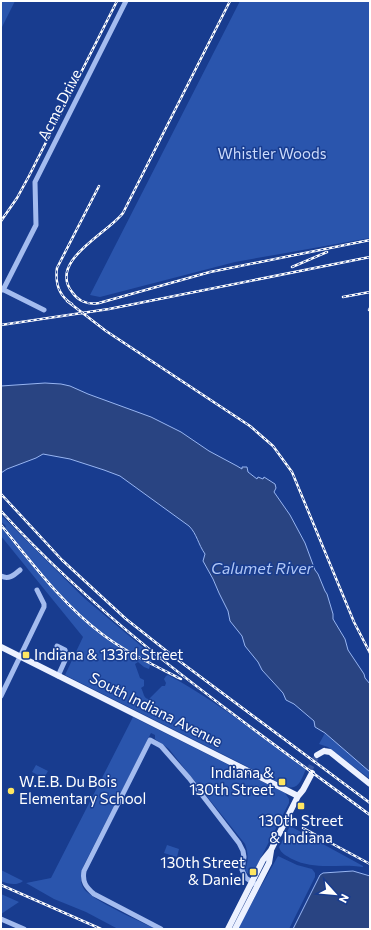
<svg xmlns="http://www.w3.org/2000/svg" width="371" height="930" font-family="Commissioner,sans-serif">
	<rect width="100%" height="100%" fill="#183c8f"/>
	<path fill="#2a55ad" d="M1,1H15L1,29Z
		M240,1H370V238L235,262L100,297L90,295Z
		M3,517L84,598L152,655L154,658L151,662L149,669L144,667L138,662L135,664L140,678L144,680V686L141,688C144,692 143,699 149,699L162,686H165L166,683L164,679L166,676L168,675C217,701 261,737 306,769C302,778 299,790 288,787L65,675L83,637L1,536V529L6,527L5,525L1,522V519Z
		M133,717L285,793L289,799V803L252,875L247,873L245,870C249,861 248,852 245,844L169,749L155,739V735L151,733L84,865C81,873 79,882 84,889C92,900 141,922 156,929H118L86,912L54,899L26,883L51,878Z
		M325,733L370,772V779L328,747L319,744Z
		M36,765L48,771L44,778L32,772Z
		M290,826L363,866V867C338,863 316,871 292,859C287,856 281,854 279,847Z
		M167,845L179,849L177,857L164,853Z
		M278,856L297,865L312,869L315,873V877L289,929H237Z
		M1,870L23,881C17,886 8,884 1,881Z
		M1,894L19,902L1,914Z"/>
	<path fill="#294482" stroke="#97b5f2" d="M45,383L61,384L70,386L88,394L151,417L181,432L209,451L237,466L242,469V467H247L248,472L257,479L258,477L263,479L264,477L275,484L276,488L274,492L290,515L305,543L315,570L318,574L325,591L327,594L333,614V619L345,639L348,650L364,674L365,678L370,684V772L325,733L315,727L314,721L294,704L286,700L283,693L262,670L258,662L245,646L242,636L230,621L228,611L219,593L213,579L203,561L205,554C198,544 197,534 189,526L120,476L104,470L70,459L43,454L36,458L7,469L1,473V386Z
		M353,871L370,876V929H293L320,875L323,873Z"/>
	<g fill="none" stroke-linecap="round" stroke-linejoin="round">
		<path stroke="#3b59a0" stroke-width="6" stroke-dasharray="6 3" stroke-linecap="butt" d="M309,771L317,755"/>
		<path stroke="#a4bcef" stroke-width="5" d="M2,289L44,310
			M3,290L36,225L35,182L126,1
			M1,576C9,580 14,575 20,570
			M57,646L65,650L67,656L58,676
			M1,696L44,607V604L37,590
			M1,919L24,929
			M161,929L94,894C86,887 82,882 84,871L150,740L161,746L189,778L239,843L243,851L244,857L242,870L246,878L255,884"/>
		<path stroke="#ecf1ff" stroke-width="6" d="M1,647L298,796
			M324,751L330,752L370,784
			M317,755L324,751
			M228,929L263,860L271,850L298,796L303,790L312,773
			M235,929L269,863L271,851"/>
		<g stroke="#fff" stroke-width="2.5">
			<path id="rail" d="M230,1L123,213C107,234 48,261 72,292C78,301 88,305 99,303L210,272L370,240
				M1,221L17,198L29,176L117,1
				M292,267L327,252
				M343,297L370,292
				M67,301L106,331L250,426L273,446L292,472L354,622L370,653
				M72,304C59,296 55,283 57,268L99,186
				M369,310L370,308
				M1,325L109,309L370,257
				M1,494L62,560L126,619L178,660L370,803
				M1,511C109,630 242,720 370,815
				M1,525C32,563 63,605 102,634C127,653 154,665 181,679
				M303,828L370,864
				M1,885L101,929"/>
		</g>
		<use href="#rail" stroke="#183c8f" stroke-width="1" stroke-dasharray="3" stroke-linecap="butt"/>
	</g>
	<g fill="#ffe662" stroke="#183c8f" stroke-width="1.5">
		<rect x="22" y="651" width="8" height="8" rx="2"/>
		<rect x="278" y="778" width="8" height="8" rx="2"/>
		<circle cx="11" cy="791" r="4"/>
		<rect x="297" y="802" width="8" height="8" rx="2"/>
		<rect x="249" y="868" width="8" height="8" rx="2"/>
	</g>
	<g text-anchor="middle" stroke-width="3" stroke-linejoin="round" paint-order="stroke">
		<g font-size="15" fill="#fff" stroke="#183c8f">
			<text transform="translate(60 105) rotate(-63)" y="5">Acme Drive</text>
			<text transform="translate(156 710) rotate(27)" y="5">South Indiana Avenue</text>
		</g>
		<g font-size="15" fill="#cbdafb" stroke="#183c8f">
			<text x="272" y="159">Whistler Woods</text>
		</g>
		<g font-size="15" fill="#fff" stroke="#183c8f" text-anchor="start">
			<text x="34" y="660">Indiana &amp; 133rd Street</text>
			<text x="274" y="778" text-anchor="end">Indiana &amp;<tspan x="274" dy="17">130th Street</tspan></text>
			<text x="19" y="787">W.E.B. Du Bois<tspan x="19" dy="17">Elementary School</tspan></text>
			<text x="301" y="826" text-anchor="middle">130th Street<tspan x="301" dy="17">&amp; Indiana</tspan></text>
			<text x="245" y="868" text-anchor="end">130th Street<tspan x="245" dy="17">&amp; Daniel</tspan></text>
		</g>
		<g font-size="16" font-style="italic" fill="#b0c7f6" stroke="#183c8f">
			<text x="262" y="574">Calumet River</text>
		</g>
	</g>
	<rect width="371" height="930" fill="none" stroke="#ffffff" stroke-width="4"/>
	<g transform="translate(335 894) rotate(117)" stroke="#183c8f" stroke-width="3" paint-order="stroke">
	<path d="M0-3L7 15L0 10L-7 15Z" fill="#ffffff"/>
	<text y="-6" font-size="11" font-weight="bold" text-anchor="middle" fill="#ffffff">N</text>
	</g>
</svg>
